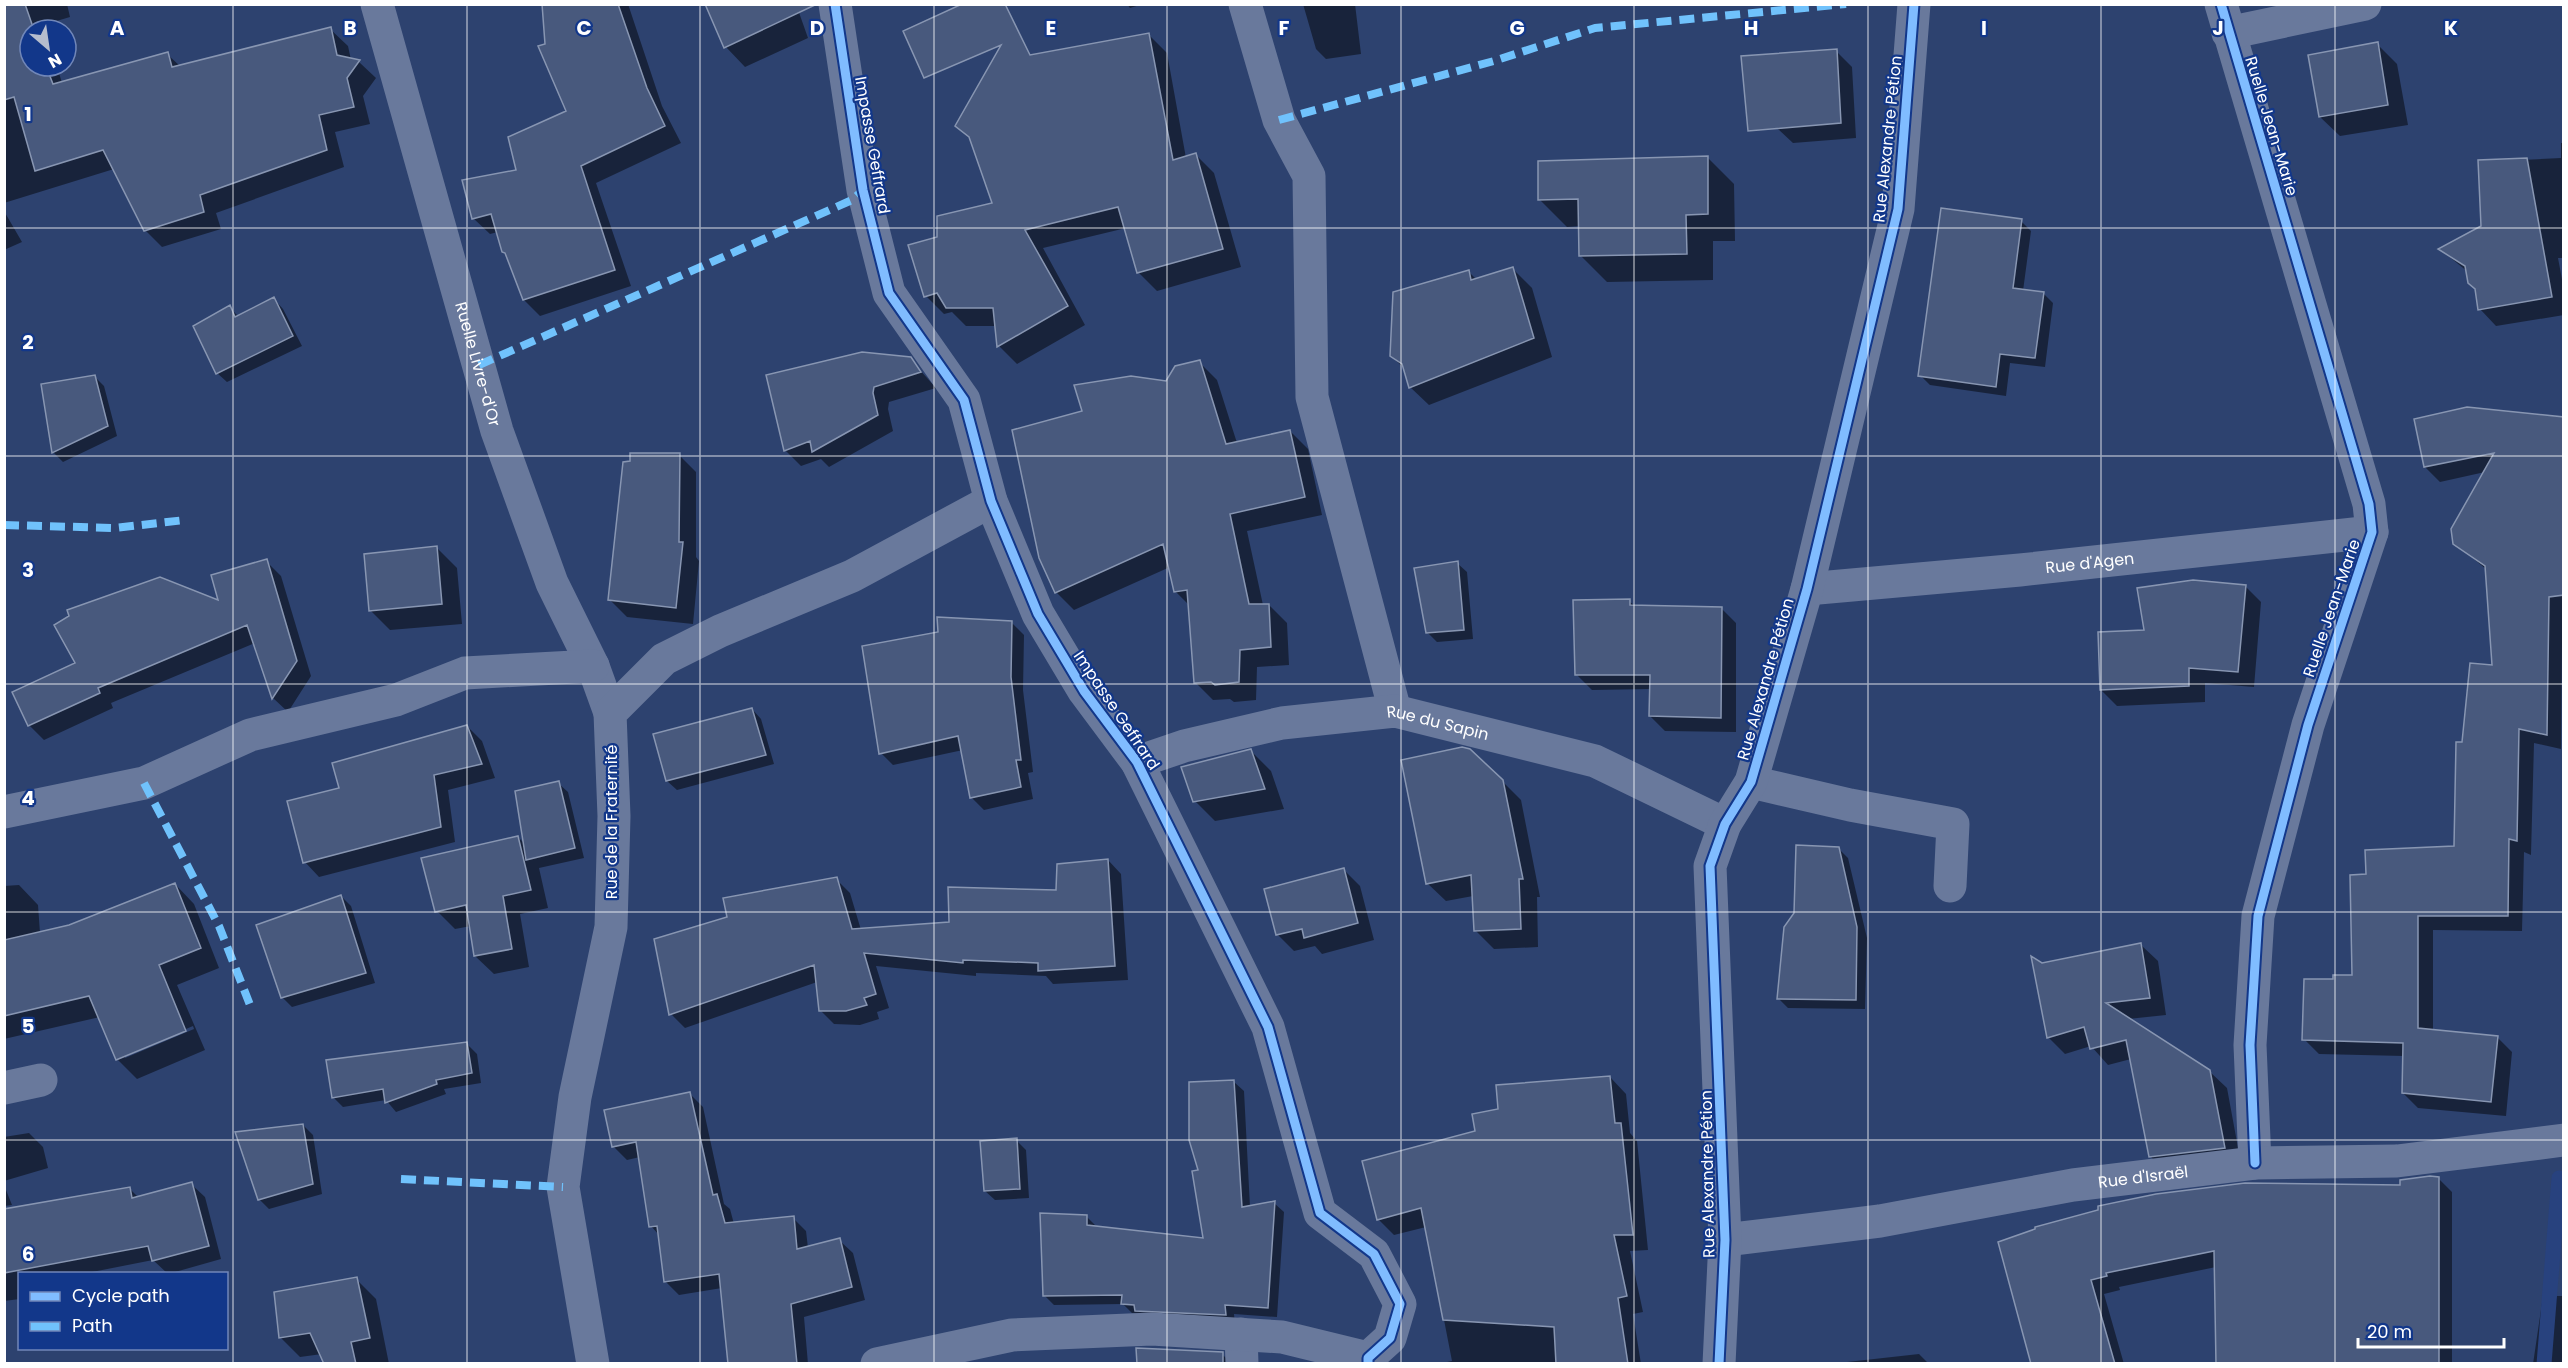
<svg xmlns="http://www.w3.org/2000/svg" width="2568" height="1368" font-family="Poppins,sans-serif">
	<rect width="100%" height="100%" fill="#2d426f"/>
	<path fill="#0007" fill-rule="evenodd" d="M4,4H67L70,17L43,25L44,30H30V66H57L62,83L167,54L180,66L330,29L348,46L351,60L359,62L376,78L363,96L370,124L335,132L344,167L216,213L221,229L162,247L145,230L114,169L4,203Z
		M544,4H628L662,106L681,143L596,183L631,286L540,316L524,300L498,232L490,234L473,218L518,172L568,111L546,45Z
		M796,4L808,38L745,67L726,47Z
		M1127,4H1143L1130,8Z
		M1303,4H1355L1361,54L1326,59L1316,49Z
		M1148,34L1167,53L1186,158L1196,155L1214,173L1241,267L1157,291L1138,272L1126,228L1043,248L1085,325L1017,364L999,346L996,326H966L952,312L944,314L926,296L938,238L993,204L972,140L957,125Z
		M2377,44L2397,64L2408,125L2340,136L2320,117Z
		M1836,51L1852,67L1856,138L1793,143L1777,128Z
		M2561,143H2564V258H2558L2564,290V315L2496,326L2480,309L2477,290L2468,272L2441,250L2482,227L2480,162L2561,158Z
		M1707,157L1734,184L1735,241H1713V280L1607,282L1580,255V226L1567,227L1540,200Z
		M4,211L22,242L4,250Z
		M2021,221L2031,231L2023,291L2043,293L2053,303L2045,367L2010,363L2006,396L1930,385L1920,375Z
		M1513,269L1532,288L1552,357L1429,405L1410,387L1406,370L1391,356L1468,271L1477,280Z
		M274,299L283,309L302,346L227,382L217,373L229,307L238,316Z
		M910,359L936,388L889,402L888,409L893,431L829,467L821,459L801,466L785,450Z
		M1199,362L1217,380L1237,443L1290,431L1308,449L1322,515L1247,531L1263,605H1269L1287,623L1289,665L1257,667L1256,700L1234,702L1230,699L1213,700L1195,682L1190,606L1175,591L1170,567L1074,610L1056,592L1040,557L1015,429L1084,412L1167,383Z
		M94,376L104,386L117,436L63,462L53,452Z
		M2564,431L2561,749L2534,743L2531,855L2524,852L2522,931L2433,930V1031L2497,1037L2512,1052L2506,1116L2418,1108L2403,1093L2404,1056L2319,1054L2304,1039L2334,981L2354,976L2367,876L2456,848L2464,744L2494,666L2487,570L2455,543L2485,472L2440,482L2425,467Z
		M679,455L696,472V557L699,561L693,624L627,617L610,600Z
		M437,548L457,568L462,624L390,630L370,610Z
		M266,561L281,576L311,676L288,712L273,698L255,643L111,703L113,708L44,740L29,725L78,664L220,603Z
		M1457,563L1467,572L1473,639L1437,642L1427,632Z
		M2245,586L2261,602L2254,687L2205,683V702L2117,706L2101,690L2145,632Z
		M1629,601L1636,607L1721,608L1736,623V732L1665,731L1650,716L1651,689L1592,690L1577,675Z
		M1011,622L1024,635L1023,690L1033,772L1028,773L1033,799L984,810L971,797L963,750L893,765L881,753Z
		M752,709L761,719L774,764L677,790L667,781Z
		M467,726L482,741L495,778L448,790L455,842L319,877L305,862L340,789Z
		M1251,751L1271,771L1284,809L1215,821L1195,801Z
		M1502,781L1521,800L1540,897H1537L1538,947L1494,949L1475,930L1473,896L1446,901L1427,883Z
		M558,783L568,792L584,858L539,868L548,908L520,914L529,967L494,974L475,956L471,926L455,929L437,911L518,837L525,844Z
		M1838,848L1848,858L1867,938L1865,1009L1788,1008L1779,999Z
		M1108,860L1121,874L1128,980L1053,984L1046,976L976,973V976L876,966L889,1008L877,1012L879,1019L860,1025L834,1024L820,1010L817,982L685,1028L671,1014L728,918L836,879L850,893L861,930L951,923L1058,891Z
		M1343,869L1360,886L1374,940L1322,954L1315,946L1294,951L1277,934Z
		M175,884L194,904L219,968L177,985L205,1050L137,1079L117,1059L100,1017L4,1039V886L19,885L38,905L40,933L70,927ZM193,1026L194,1029L125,1058V1055Z
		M341,896L351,906L375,983L292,1007L282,997Z
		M2141,945L2158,961L2166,1015L2128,1019L2209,1071L2227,1088L2241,1164L2167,1173L2150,1156L2131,1059L2108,1065L2091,1046L2065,1054L2048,1037L2042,965Z
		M467,1044L477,1054L481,1083L444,1089L446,1094L396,1112L386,1100L343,1107L334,1098Z
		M1610,1077L1626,1094L1630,1133L1637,1141L1648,1250L1630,1251L1643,1312L1633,1314L1641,1364H1437L1452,1361L1426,1227L1394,1235L1378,1219L1500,1110Z
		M1234,1082L1244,1091L1250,1207L1274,1203L1284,1212L1277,1317L1234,1314L1235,1324L1132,1313L1123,1304L1054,1305L1044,1295L1086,1216L1096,1226L1204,1239L1200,1171Z
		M689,1093L703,1107L724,1204L730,1209L734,1224L793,1218L806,1231L808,1248L839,1240L853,1253L865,1300L804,1317L808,1364H729L722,1288L679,1295L666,1282L659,1235L651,1226L640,1157L627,1160L613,1146Z
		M303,1125L313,1135L322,1194L269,1209L259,1199Z
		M29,1133L43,1147L48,1168L4,1181V1137Z
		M1016,1140L1026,1150L1029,1198L995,1200L985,1191Z
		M2439,1179L2452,1192V1364H2218L2216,1267L2119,1287L2120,1290L2104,1294L2124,1364H2033L1999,1243L2401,1186Z
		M191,1184L205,1197L221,1259L168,1274L153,1260L82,1274H20V1299L4,1301V1211L130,1189L139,1198Z
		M4,1185L12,1205L4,1206Z
		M356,1279L376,1299L389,1364H329L322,1354L300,1357L280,1337Z
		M2543,1296H2564V1364H2533Z
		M1222,1354L1232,1364H1138Z
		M1919,1354L1929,1364H1829Z"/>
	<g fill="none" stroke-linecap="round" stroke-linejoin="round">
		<path stroke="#28427e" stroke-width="15" d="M2544,1364L2559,1178"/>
	</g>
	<path fill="#48597d" stroke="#8896b2" stroke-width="1.5" d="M4,4H25L34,30H30V66H46L53,84L168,52L172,67L331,27L337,55L360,60L347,78L354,107L319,115L327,150L200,195L204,212L144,231L103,150L35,171L14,97L4,100Z
		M542,4H618L647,88L665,126L581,166L615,270L523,300L505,253L502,252L491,214L472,219L462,180L516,170L508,137L566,111L538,46L545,44Z
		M705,4H817L724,48Z
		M962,4H1005L1030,55L1149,33L1173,160L1196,153L1223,249L1137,273L1118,207L1025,230L1068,306L997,347L993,308H946L937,293L924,297L908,245L937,237V216L992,203L969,137L955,126L1001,45L924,78L903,31Z
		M2378,42L2388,105L2319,117L2308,55Z
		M1837,49L1841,123L1748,131L1741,56Z
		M1708,156V214L1686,215L1687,254L1579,256L1578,199L1538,200V161Z
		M2527,158L2552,297L2478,310L2475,289L2468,283L2465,266L2438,249L2481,226L2478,160Z
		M1941,208L2022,219L2013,288L2044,292L2035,358L2000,354L1996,387L1918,376Z
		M1513,267L1534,338L1409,388L1402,364L1390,356L1393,292L1469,270L1471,280Z
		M274,297L293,336L216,374L193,326L230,305L235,317Z
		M862,352L911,357L921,372L874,387L873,393L878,415L812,452L810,441L784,451L766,375Z
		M1200,360L1226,444L1290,430L1305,497L1230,514L1249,604H1269L1271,647L1240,650L1239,682L1215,685L1211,682L1194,683L1187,590L1174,592L1163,544L1055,593L1039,558L1012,430L1082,411L1074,385L1131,376L1166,381L1175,366Z
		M95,375L108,426L52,453L41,384Z
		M2467,407L2564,417V595L2549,597L2547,735L2519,729L2517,841L2509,839L2508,916H2418V1028L2498,1036L2491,1102L2402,1093L2403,1043L2302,1040L2304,979H2333V975H2352L2350,875L2366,874L2365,850L2454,846L2456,742H2462L2470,663L2492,665L2485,566L2453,544L2451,529L2494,453L2424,467L2414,419Z
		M630,453H680L679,542H683L676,608L608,600L623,462L630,461Z
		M437,546L442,604L369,611L364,554Z
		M267,559L297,661L272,699L247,625L98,688L100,693L28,726L12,692L75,663L54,625L69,616L67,610L160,577L218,600L211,575Z
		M1458,561L1464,630L1426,633L1414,568Z
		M2193,580L2246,585L2238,672L2189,668V686L2100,690L2098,632L2144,630L2137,588Z
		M1630,599V605L1722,607L1721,718L1649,716L1650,675H1575L1573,600Z
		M937,617L1012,621L1011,677L1021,760H1016L1021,787L970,798L958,736L879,754L862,646L938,632Z
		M752,708L766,755L666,781L653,734Z
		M467,725L482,764L434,775L441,827L303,863L287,801L339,788L332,763Z
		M1462,747L1470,749L1503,780L1523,879H1519L1521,929L1474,931L1471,875L1426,884L1401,760Z
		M1251,749L1265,789L1193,802L1181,767Z
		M559,781L575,848L526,860L515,791Z
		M518,836L531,890L503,896L512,949L474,956L466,905L435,912L421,858Z
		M1796,845L1839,847L1857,927L1856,1000L1777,999L1784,927L1794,913Z
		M1108,859L1115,966L1038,971V963L963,960V963L864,953L876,994L864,998L867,1005L846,1011H819L814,965L669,1015L654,939L727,917L723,898L837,877L852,929L949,922L948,887L1056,890L1057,864Z
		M1344,868L1358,923L1304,938L1302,929L1276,935L1264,889Z
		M175,883L201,948L159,965L186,1031L116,1060L89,996L4,1016V940L69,925Z
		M341,895L366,973L281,998L256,925Z
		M2141,943L2150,998L2106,1003L2210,1070L2225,1148L2149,1157L2126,1040L2090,1049L2084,1027L2047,1038L2031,956L2042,963Z
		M467,1042L472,1073L436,1080L437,1084L385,1103L383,1089L332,1098L326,1060Z
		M1610,1076L1615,1123H1621L1633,1235H1614L1627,1296L1618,1298L1628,1364H1556L1554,1327L1443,1320L1421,1208L1377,1220L1362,1161L1475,1131L1472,1114L1498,1109L1496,1085Z
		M1234,1080L1242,1207L1275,1201L1268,1308L1225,1305L1226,1315L1135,1311L1134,1305L1121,1304L1122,1295L1043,1296L1040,1213L1087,1215V1225L1203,1238L1192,1171L1198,1170L1189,1140V1082Z
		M690,1092L713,1195L717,1194L725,1223L794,1216L797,1249L840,1238L852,1287L791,1304L797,1364H728L719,1274L664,1282L657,1226L649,1227L636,1142L612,1147L604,1110Z
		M303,1124L313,1184L258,1200L235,1132Z
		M1017,1138L1020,1189L984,1191L980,1141Z
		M2430,1176L2439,1177V1364H2216L2214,1251L2106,1273L2107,1276L2091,1280L2115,1364H2031L1998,1242L2035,1229V1227L2098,1210V1206L2156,1194L2245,1183L2400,1185V1180Z
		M192,1182L209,1246L152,1261L148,1246L4,1273V1209L130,1187L132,1198Z
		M357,1277L370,1338L351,1342L356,1364H324L310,1333L279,1338L274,1292Z
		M1136,1348L1223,1352V1364H1137Z"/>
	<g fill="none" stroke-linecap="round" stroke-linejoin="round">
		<g stroke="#69799c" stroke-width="33">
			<path id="s1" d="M377,4L497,431L552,583L593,666L610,713"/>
			<path d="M835,4L863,190L889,293L964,400L991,501L1038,614L1084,691L1137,762L1268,1027L1320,1213L1374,1254L1400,1304L1390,1338L1368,1358V1364"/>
			<path d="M1245,4L1279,120L1309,176L1312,397L1395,711"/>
			<path d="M2221,4L2369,504L2372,532L2308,725L2258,916L2250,1045L2255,1163"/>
			<path d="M2228,33L2365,4"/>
			<path id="s2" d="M1807,589L2020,570L2372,532"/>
			<path id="s3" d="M1137,762L1184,746L1282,723L1395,711L1595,761L1725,824"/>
			<path d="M1751,782L1850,805L1953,824L1950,886"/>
			<path d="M4,812L144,783L250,735L396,700L465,673L593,666"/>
			<path d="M4,1088L41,1080"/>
			<path id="s4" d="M1725,1240L1880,1221L2073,1185L2255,1163L2397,1161L2564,1140"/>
			<path d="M1241,1334L1242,1364"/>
			<path d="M593,1364L563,1187L575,1097L611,927L614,816L610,713L664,659L720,631L852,576L991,501"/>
			<path d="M877,1364L1012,1335L1152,1329L1282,1337L1368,1358"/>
			<path d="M1719,1364L1725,1240L1710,866L1725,824L1751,782L1807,589L1898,209L1914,4"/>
		</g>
		<path stroke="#70c2fc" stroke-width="8" stroke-dasharray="15 8" stroke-linecap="butt" d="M1279,120L1494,61L1595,28L1846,4
			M479,365L852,200L863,190
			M4,525L115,528L185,520
			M144,783L219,926L252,1010
			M401,1179L563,1187"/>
		<g stroke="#12378a" stroke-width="13">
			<path id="cycleway" d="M835,4L863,190L889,293L964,400L991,501L1038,614L1084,691L1137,762L1268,1027L1320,1213L1374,1254L1400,1304L1390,1338L1368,1358V1364
				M2221,4L2369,504L2372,532L2308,725L2258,916L2250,1045L2255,1163
				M1719,1364L1725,1240L1710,866L1725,824L1751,782L1807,589L1898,209L1914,4"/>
		</g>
		<use href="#cycleway" stroke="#80bcff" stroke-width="9"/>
	</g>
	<path fill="none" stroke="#fff" stroke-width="1.5" stroke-opacity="0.55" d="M233,4V1364M467,4V1364M700,4V1364M934,4V1364M1167,4V1364M1401,4V1364M1634,4V1364M1868,4V1364M2101,4V1364M2335,4V1364M4,228H2564M4,456H2564M4,684H2564M4,912H2564M4,1140H2564"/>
	<g text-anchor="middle" stroke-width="4.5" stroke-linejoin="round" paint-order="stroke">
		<g font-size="16" fill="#fff" stroke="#12378a">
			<text transform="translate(2272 126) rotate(73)" y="6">Ruelle Jean-Marie</text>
			<text transform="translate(1887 139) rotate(-84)" y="6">Rue Alexandre Pétion</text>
			<text transform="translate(873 145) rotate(80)" y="6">Impasse Geffrard</text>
			<text dy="6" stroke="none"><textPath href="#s1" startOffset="374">Ruelle Livre-d'Or</textPath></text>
			<text dy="6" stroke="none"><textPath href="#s2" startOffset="284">Rue d'Agen</textPath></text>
			<text transform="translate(2331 608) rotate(-71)" y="6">Ruelle Jean-Marie</text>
			<text transform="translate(1765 679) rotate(-74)" y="6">Rue Alexandre Pétion</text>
			<text transform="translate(1117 710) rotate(56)" y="6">Impasse Geffrard</text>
			<text dy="6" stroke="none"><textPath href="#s3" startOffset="308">Rue du Sapin</textPath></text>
			<text transform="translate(611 822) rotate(-90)" y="6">Rue de la Fraternité</text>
			<text transform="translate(1707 1174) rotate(-91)" y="6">Rue Alexandre Pétion</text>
			<text dy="6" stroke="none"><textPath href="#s4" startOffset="423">Rue d'Israël</textPath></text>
		</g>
	</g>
	<g font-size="20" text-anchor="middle" font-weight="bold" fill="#fff" stroke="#12378a" stroke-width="4.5" stroke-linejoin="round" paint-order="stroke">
		<text x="117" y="35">A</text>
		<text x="350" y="35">B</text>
		<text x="584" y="35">C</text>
		<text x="817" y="35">D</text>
		<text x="1051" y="35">E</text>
		<text x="1284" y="35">F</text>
		<text x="1517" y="35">G</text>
		<text x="1751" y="35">H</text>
		<text x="1984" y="35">I</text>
		<text x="2218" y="35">J</text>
		<text x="2451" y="35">K</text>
		<text x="28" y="121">1</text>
		<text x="28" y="349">2</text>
		<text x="28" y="577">3</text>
		<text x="28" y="805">4</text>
		<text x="28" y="1033">5</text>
		<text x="28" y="1261">6</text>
	</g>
	<rect width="2568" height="1368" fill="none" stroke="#ffffff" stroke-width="12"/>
	<rect x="18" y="1272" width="210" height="78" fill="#12378a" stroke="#7187b9" stroke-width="1.5"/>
	<rect x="30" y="1292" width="30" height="9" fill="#80bcff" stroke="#7187b9" stroke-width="1.5"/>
	<text x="72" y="1302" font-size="18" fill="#ffffff">Cycle path</text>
	<rect x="30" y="1322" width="30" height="9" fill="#70c2fc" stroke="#7187b9" stroke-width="1.5"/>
	<text x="72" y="1332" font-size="18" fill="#ffffff">Path</text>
	<g transform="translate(48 48) rotate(151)"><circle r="28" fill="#12378a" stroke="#7187b9" stroke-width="1.5"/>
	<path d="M0-4.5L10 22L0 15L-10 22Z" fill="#b6bdcd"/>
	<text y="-9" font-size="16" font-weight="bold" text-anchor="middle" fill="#ffffff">N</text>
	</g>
	<path d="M2358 1338v9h146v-9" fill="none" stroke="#ffffff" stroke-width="3"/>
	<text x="2367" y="1338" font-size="18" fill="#ffffff" stroke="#12378a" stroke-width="4.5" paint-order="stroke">20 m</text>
</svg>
